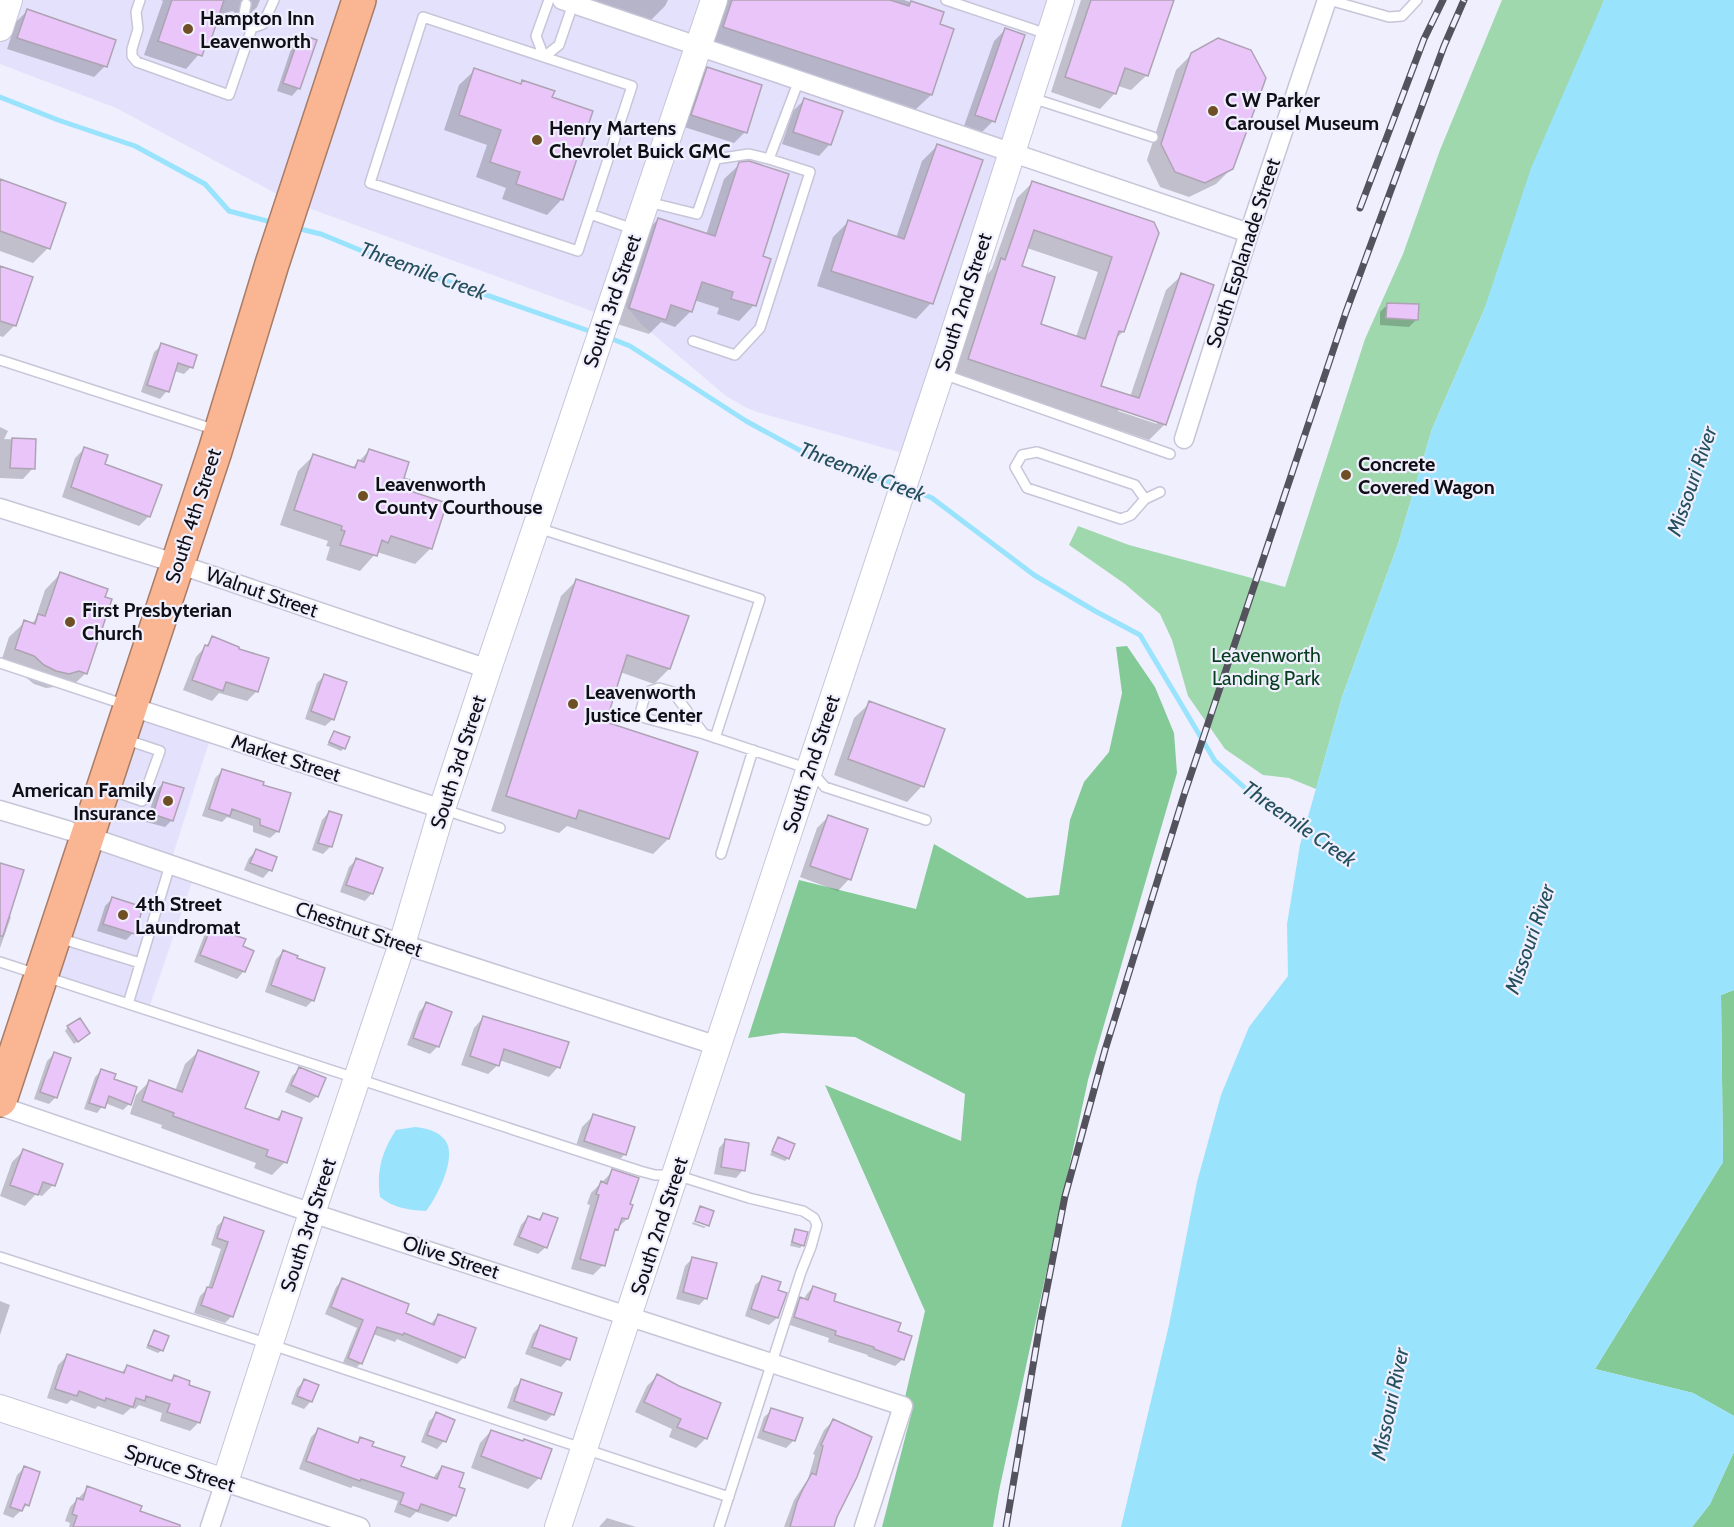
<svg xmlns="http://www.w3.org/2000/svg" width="1734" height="1527" font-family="Cabin,sans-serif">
	<rect width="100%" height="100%" fill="#f0effe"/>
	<path fill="#e4e1fc" d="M0,0H1061L913,456L757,412L745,407L726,396L641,324L616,294L608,317L292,202L116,108L0,64Z
		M129,706L212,733L170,864L195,873L148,1011L41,975Z"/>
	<path fill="#9fd8ad" d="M1502,0H1604L1484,310L1432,429L1398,544L1342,697L1316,789L1289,778L1263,775L1225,749L1188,696L1172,640L1160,614L1125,584L1069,545L1078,526L1129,545L1285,587L1365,339L1403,254L1440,150Z"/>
	<path fill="#84ca97" d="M1127,646L1155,687L1174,733L1177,773L1088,1080L999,1491L993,1527H882L912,1411L903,1406L925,1311L825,1085L961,1141L965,1094L855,1037L782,1033L748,1038L799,880L916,909L934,844L1027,898L1059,895L1070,820L1084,782L1109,752L1122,693L1116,647Z
		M1734,990V1416L1693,1393L1595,1369L1723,1162L1721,995Z
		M1734,1452V1527H1692L1710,1504Z"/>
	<path fill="#99e3fc" d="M1604,0H1734V990L1721,995L1723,1162L1595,1369L1693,1393L1734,1416V1452L1710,1504L1692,1527H1121L1169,1325L1197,1182L1221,1095L1249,1027L1288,976L1287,924L1300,845L1342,697L1398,544L1432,429L1484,310L1531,168Z
		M415,1127C426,1128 438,1131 445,1140C458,1156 437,1197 426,1211C408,1210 394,1208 380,1197C376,1172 382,1151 396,1130Z"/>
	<path fill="#0003" fill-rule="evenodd" d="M161,0H260L257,7L243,21L239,20L238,16L233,11L228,12L224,15L219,12L207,45L186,69L144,55L163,1Z
		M588,0H668L665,6L650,21Z
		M723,0H904L942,13L938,25L931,95L915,110L709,42Z
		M1081,0H1172L1147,75L1131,90L1118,86L1115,93L1100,109L1051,92Z
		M27,11L105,66L94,77L7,49L16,22Z
		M1005,30L993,121L982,132L964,126L994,41Z
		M300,36L299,88L292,96L277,91L293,43Z
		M1192,54L1232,168L1216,184L1189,197L1160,187L1147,160L1176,70Z
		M708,69L745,132L734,143L681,126L696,80Z
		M475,70L519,85L523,81L550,98L562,199L547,215L502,199L506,188L476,177L487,145L444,130L459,85Z
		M804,100L830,144L819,156L782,144L793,111Z
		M937,146L931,303L916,319L817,286L833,237L848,222L896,238L922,161Z
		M740,164L761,257L754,305L739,321L717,314L719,308L694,300L691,311L675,327L661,322L649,334L614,323L643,235L658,219L706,235L724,179Z
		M0,180L48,248L33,263L0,251Z
		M1032,183L1152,223L1123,332L1115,339L1099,386L1130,397L1166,290L1182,275L1212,285L1164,425L1149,440L954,374L986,276L992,269L1017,198ZM1027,248L1098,272L1076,337L1039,325L1020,267ZM1119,408L1157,421V424L1118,411Z
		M0,268L15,325L3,337L0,336Z
		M1388,304L1417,319L1409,327L1380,325V312Z
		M162,345L191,367L184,374L174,371L167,391L160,399L141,392L154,352Z
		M0,427L8,431L4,439L34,440L33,468L23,479L0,478Z
		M84,449L103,465L149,516L139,526L62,497L75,458Z
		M369,451L402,479L431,548L415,564L377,552L360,571L326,560L330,547L326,546L328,541L280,525L298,471L313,456L352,468Z
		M60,574L86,673L70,688L63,686L46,688L34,684L18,671L0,665L9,637L25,622L31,624L35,620L45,590Z
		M576,581L669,669L654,684L620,672L604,723L668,839L653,854L567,826L559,833L491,811L561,596Z
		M213,638L257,691L247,701L219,693L212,701L183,690L196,657Z
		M324,676L333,719L325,726L305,719L317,683Z
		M870,703L922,786L907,802L834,775L854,718Z
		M334,732L344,748L341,751L327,745Z
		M222,771L278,831L270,838L253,832V826L227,817L222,822L202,816L215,778Z
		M163,783L172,820L165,827L146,822L156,791Z
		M329,812L340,816L330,847L323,854L312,850L322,820Z
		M828,817L849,879L838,891L800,877L817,828Z
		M256,851L270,870L263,878L244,870L249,858Z
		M356,860L372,893L365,901L340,892L349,867Z
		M0,865L8,915L11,917L0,948Z
		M112,899L133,933L126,940L97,931L105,906Z
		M211,929L241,947L244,971L237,979L194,962L204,936Z
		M283,952L313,1000L306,1007L265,992L276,959Z
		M426,1004L438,1046L430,1054L407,1045L419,1012Z
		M483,1018L558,1067L549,1077L499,1060L498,1065L488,1074L461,1065L474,1028Z
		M68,1027L85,1036L74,1044L65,1031Z
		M198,1052L243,1109L275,1120L282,1113L285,1162L272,1175L254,1168L256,1163L161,1128L162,1125L130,1114L136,1095L149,1082L175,1091L185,1064Z
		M54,1054L56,1097L49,1104L34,1099L47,1061Z
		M300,1069L317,1096L310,1103L285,1092L292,1076Z
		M101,1071L113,1080L129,1104L123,1110L105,1103L97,1113L84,1109L95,1077Z
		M594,1115L625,1154L613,1166L574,1152L582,1127Z
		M778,1139L788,1158L785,1161L770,1155Z
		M726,1140L743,1170L736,1178L714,1174L719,1148Z
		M23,1151L53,1185L42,1196L36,1194L25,1206L0,1196L12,1162Z
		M613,1171L627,1219L612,1233L603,1265L593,1275L571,1269L590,1205L587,1204L591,1193Z
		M543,1214L546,1247L538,1254L513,1245L521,1225L528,1217L537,1221Z
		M225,1219L262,1232L232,1316L225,1323L194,1313L200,1296L208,1288L221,1249L211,1245L217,1226Z
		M693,1222L706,1227L704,1228L692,1224Z
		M796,1231L803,1245L800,1248L790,1246L793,1234Z
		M693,1258L706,1298L699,1305L676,1299L685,1266Z
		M763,1278L776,1291L785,1294L777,1318L769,1325L745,1316L755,1285Z
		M343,1280L404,1314L430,1325L438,1315L464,1357L457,1364L397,1339L395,1342L373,1334L361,1363L354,1370L342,1365L357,1328L325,1314L336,1287Z
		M813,1287L832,1302L896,1332L903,1359L895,1366L867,1356L868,1355L828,1342L829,1338L787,1324L793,1306L800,1299L804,1300L806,1295Z
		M0,1301L10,1305L0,1335Z
		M540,1326L568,1359L561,1367L525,1354L533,1334Z
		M154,1331L162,1350L158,1353L146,1348Z
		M67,1356L121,1373L127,1367L169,1381L174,1377L187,1386L199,1422L190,1431L160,1421L162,1413L139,1405L135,1409L131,1408L123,1415L98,1406L95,1409L71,1400L67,1404L47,1398L58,1365Z
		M657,1376L706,1438L696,1448L669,1437L672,1429L635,1412L647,1386Z
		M304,1381L311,1401L304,1409L291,1404L297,1388Z
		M522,1381L553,1414L546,1421L507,1408L514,1388Z
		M772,1410L801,1419L793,1441L786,1448L757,1438L764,1417Z
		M437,1414L444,1441L437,1449L421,1442L429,1421Z
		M833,1421L836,1516L833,1527H784L794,1500L808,1479L815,1455L813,1454L824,1430Z
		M318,1430L356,1444L361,1439L400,1466L433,1479L435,1475L442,1467L457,1488L455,1515L448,1522L416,1512L410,1518L394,1512L398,1501L353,1486L351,1488L299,1469L311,1437Z
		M491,1431L539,1478L528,1489L471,1468L480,1443Z
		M24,1468L27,1505L13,1518L3,1514L17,1475Z
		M88,1488L138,1512L167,1527H69L70,1523L65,1521L70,1507Z
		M607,1518L636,1527H599Z"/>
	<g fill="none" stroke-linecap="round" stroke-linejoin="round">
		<path stroke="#99e3fc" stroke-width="5" d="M0,97L58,120L135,146L205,184L229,211L275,223
			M296,228L321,234L372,255L595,333
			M607,337L630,346L746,421L812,457L896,484
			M911,489L932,498L1034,575L1095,611L1140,635L1215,761L1266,807L1310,834"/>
	</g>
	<path fill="#e9c5fa" stroke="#aea3b3" stroke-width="1.5" fill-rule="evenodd" d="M172,0H224L209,46L206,45L202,56L158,41Z
		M732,0H890L909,6L911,1L944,12L940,24L954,29L932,95L723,27Z
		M1091,0H1174L1148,76L1125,68L1116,94L1065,77Z
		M27,9L116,40L107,67L17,38Z
		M1005,28L1025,35L995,122L975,115Z
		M300,34L317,40L300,89L283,83Z
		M1218,38L1251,50L1266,78L1233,169L1205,183L1175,172L1161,144L1191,53Z
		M707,67L762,85L747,133L691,115Z
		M474,68L521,84L522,80L555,91L552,97L593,111L563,200L516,184L520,172L490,162L501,130L459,115Z
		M804,98L843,111L831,145L793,132Z
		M937,144L983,160L933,304L831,271L848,220L904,239Z
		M749,161L789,174L763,256L771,259L756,306L731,299L733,292L702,282L692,312L671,305L666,320L629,308L658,218L715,236L739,162Z
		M0,179L66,203L50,249L0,231Z
		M1032,181L1154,222L1159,233L1124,332L1119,331L1101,386L1139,398L1181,273L1214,285L1166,425L968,359L1001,258L1005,260ZM1034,230L1112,257L1085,339L1041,324L1055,277L1022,266Z
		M0,266L33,277L16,326L0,321Z
		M1387,303L1419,304L1418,320L1386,318Z
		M161,343L197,355L193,368L178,363L169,392L147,385Z
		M12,438L36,439L35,469L10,468Z
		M84,447L108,455L105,464L162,485L150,517L71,487Z
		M369,449L409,462L404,478L410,480L407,490L447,503L432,549L391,536L388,543L382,540L377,556L340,545L345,531L341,530L342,526L294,510L313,454L355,468L358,460L364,462Z
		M60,572L108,589L105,597L112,599L87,674L79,671L69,674L56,671L44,665L34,656L15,649L24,620L35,624L38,614L45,616Z
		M576,579L689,616L670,669L627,655L606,722L698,752L669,839L579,810L576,819L506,796Z
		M212,636L239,647V649L269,658L258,692L226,682L223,691L192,680L205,645L208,646Z
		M324,674L347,682L334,720L311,711Z
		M869,701L945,729L924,787L848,759Z
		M334,731L350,737L345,749L329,742Z
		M222,769L264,782L263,785L291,793L279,832L260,825V819L232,809L230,816L209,809Z
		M163,782L184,788L173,821L153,814Z
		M329,811L342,815L332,847L318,843Z
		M828,815L868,829L851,880L810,866Z
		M256,849L277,857L272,871L250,863Z
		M356,858L383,868L373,894L346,885Z
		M0,863L24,870L3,936H0Z
		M112,897L143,907L135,934L103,924Z
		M211,927L246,939L243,946L254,951L245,972L200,955Z
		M283,950L298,956L297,958L325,968L314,1001L271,985Z
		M426,1002L452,1012L439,1047L413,1038Z
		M483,1016L569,1042L560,1068L504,1049L499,1066L470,1056Z
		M80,1018L90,1033L78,1042L67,1026Z
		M198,1050L259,1072L245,1108L279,1120L282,1111L302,1118L287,1163L266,1156L268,1150L173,1116L174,1113L142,1101L149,1080L182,1092Z
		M54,1052L71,1058L57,1098L40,1092Z
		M299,1067L326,1078L318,1097L291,1085Z
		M101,1069L116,1074L114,1079L137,1087L131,1105L109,1096L105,1108L89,1103Z
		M593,1114L635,1127L626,1155L584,1141Z
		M778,1137L795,1144L789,1159L772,1151Z
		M725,1139L749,1143L745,1171L721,1167Z
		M23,1149L63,1164L55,1186L43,1182L38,1195L10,1185Z
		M612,1169L639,1178L630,1204L633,1205L628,1219L622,1218L618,1230L615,1229L605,1266L580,1259L599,1195L596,1194L601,1181L607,1184Z
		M700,1206L714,1211L709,1226L695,1221Z
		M543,1213L558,1218L547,1248L519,1237L528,1216L540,1220Z
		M224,1217L264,1231L233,1317L201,1305L207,1287L212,1288L228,1242L217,1238Z
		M795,1229L808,1232L804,1246L792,1242Z
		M692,1257L717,1263L707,1299L683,1292Z
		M762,1276L781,1282L778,1290L787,1293L778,1318L751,1309Z
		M342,1278L409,1304L406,1313L434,1325L438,1314L476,1328L465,1358L404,1333L403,1335L377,1327L362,1364L348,1358L363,1320L331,1307Z
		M813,1286L836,1294L834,1301L901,1323L898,1331L912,1336L904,1360L874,1349V1347L835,1335L836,1331L794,1317L800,1297L808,1300Z
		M540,1325L577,1338L570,1360L532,1347Z
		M154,1330L169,1336L163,1351L148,1345Z
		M67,1354L124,1373L127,1365L172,1381L174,1375L190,1381L189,1385L210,1392L200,1423L167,1412L170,1404L146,1396L145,1401L136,1398L133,1407L106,1398L105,1401L79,1391L77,1396L55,1389Z
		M657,1374L679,1386L721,1403L707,1439L677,1427L681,1419L644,1402Z
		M304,1379L319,1385L312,1402L297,1396Z
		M521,1379L562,1393L554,1415L514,1401Z
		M771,1408L803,1418L795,1441L763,1431Z
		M436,1412L455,1420L446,1442L427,1435Z
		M833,1419L872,1437L857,1477L837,1517L834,1527H790L797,1502L803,1489L812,1473L816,1475L823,1446L821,1445Z
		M318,1428L358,1443L360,1437L374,1442L372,1446L405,1457L401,1466L437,1479L442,1466L464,1473L459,1487L465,1489L456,1516L421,1504L418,1511L400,1504L404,1493L361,1479L360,1481L306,1461Z
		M491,1430L523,1441L524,1439L552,1449L541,1479L481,1456Z
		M24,1466L40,1472L29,1506L25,1504L22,1511L10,1507Z
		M87,1486L142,1506L140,1511L180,1525V1527H73L77,1516L72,1514L77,1498L83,1500Z"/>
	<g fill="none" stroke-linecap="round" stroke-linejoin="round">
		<g stroke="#c7c5d8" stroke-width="12">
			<path id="lane" d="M140,0L136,12L138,29L132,49V56L137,62L229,95L252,28L263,24L274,0
				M946,0L1047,34
				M1329,0L1389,17L1402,16L1417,0
				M246,4L244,14L252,28
				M544,57L423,17L370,183L578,251L632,86L544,57L536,36L549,0
				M544,57L559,45L573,4
				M1032,98L1153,137
				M648,202L697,214L716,159L749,154L769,159
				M590,214L636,230
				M693,341L735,355L760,328L810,172L769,159L799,80
				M0,360L216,430
				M943,374L1170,454
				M1145,499L1135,485L1037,452L1022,455L1015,467L1027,488L1121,519L1131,515L1145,499L1160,492
				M538,528L760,599L715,738
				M0,663L126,705
				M704,734L645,718L641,710L644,699L650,691L659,688L673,692L704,734L809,769L825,787L926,820
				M110,790L142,801L160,751L124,739
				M445,810L500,828
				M721,854L753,750
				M59,938L140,963
				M0,962L640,1171L655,1175H676L749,1198L803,1211L814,1218L817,1225L811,1247L801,1272L719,1527
				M128,1004L170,865
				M0,1257L269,1344L729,1497"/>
		</g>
		<g stroke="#c7c5d8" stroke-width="21">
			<path id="street" d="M562,0L1249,233
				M1184,439L1249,233L1327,0
				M0,508L178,564L488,669
				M129,706L442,809
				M0,810L87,836L402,944L718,1046
				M0,1106L312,1213L903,1406L864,1527
				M210,1527L225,1482L360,1527"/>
		</g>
		<g stroke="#c7c5d8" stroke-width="28">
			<path id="secondary" d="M0,28L9,0
				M0,1408L225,1482L312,1213L402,944L442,809L488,669L714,0
				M558,1527L946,358L1061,0"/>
		</g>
		<g stroke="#a87c67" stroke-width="36">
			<path id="highway" d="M0,1100L215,451L272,264L359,0"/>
		</g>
		<use href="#lane" stroke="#fff" stroke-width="9"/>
		<use href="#street" stroke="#fff" stroke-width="18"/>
		<use href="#secondary" stroke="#fff" stroke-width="26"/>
		<use href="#highway" stroke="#fab692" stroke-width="33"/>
		<g stroke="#54535d" stroke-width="7">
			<path id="rail" d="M1360,208L1424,39L1443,0
				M1006,1527L1040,1324L1065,1196L1105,1050L1184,795L1346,312L1444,46L1464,0"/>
		</g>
		<use href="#rail" stroke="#f0effe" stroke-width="4.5" stroke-dasharray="14" stroke-linecap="butt"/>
	</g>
	<g fill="#6f4f25" stroke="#f0effe" stroke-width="2">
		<circle cx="188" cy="29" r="6"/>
		<circle cx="1213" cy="111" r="6"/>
		<circle cx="537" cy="140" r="6"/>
		<circle cx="1346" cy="475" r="6"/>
		<circle cx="363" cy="496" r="6"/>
		<circle cx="70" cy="622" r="6"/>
		<circle cx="573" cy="704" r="6"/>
		<circle cx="168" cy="801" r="6"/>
		<circle cx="123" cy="915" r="6"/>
	</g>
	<g text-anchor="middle" stroke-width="4.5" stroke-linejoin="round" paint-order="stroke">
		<g font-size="20" font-weight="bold" fill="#100f16" stroke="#f0effe" text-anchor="start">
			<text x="200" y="25">Hampton Inn<tspan x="200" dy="23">Leavenworth</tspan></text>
			<text x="1225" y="107">C W Parker<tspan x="1225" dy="23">Carousel Museum</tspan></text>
			<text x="549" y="135">Henry Martens<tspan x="549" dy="23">Chevrolet Buick GMC</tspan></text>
			<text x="1358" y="471">Concrete<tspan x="1358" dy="23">Covered Wagon</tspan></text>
			<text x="375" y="491">Leavenworth<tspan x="375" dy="23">County Courthouse</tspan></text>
			<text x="82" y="617">First Presbyterian<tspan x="82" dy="23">Church</tspan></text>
			<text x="585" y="699">Leavenworth<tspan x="585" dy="23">Justice Center</tspan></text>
			<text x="156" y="797" text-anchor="end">American Family<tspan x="156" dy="23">Insurance</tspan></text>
			<text x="135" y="911">4th Street<tspan x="135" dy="23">Laundromat</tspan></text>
		</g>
		<g font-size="20" fill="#100f16" stroke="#f0effe">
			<text transform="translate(1243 253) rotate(-72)" y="7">South Esplanade Street</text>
			<text transform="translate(612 301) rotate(-71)" y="7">South 3rd Street</text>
			<text transform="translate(963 302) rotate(-72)" y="7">South 2nd Street</text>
			<text transform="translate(193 516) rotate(-72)" y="7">South 4th Street</text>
			<text transform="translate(262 592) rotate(19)" y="7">Walnut Street</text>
			<text transform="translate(286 758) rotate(18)" y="7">Market Street</text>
			<text transform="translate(458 762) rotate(-72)" y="7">South 3rd Street</text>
			<text transform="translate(811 764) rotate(-72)" y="7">South 2nd Street</text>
			<text transform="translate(359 929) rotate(19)" y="7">Chestnut Street</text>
			<text transform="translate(308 1225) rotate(-72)" y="7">South 3rd Street</text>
			<text transform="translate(659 1226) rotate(-72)" y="7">South 2nd Street</text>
			<text transform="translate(451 1257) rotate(18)" y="7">Olive Street</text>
			<text transform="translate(180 1468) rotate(18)" y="7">Spruce Street</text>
		</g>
		<g font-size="20" fill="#063d1d" stroke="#f0effe">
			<text x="1266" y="662">Leavenworth<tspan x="1266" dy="23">Landing Park</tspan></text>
		</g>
		<g font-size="21" font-style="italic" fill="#25505d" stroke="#f0effe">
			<text transform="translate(423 271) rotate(20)" y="7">Threemile Creek</text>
			<text transform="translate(862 472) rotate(21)" y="7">Threemile Creek</text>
			<text transform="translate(1692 481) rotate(-71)" y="7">Missouri River</text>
			<text transform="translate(1299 824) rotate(35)" y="7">Threemile Creek</text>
			<text transform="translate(1530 939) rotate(-71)" y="7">Missouri River</text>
			<text transform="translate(1390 1404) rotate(-78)" y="7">Missouri River</text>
		</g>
	</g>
</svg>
